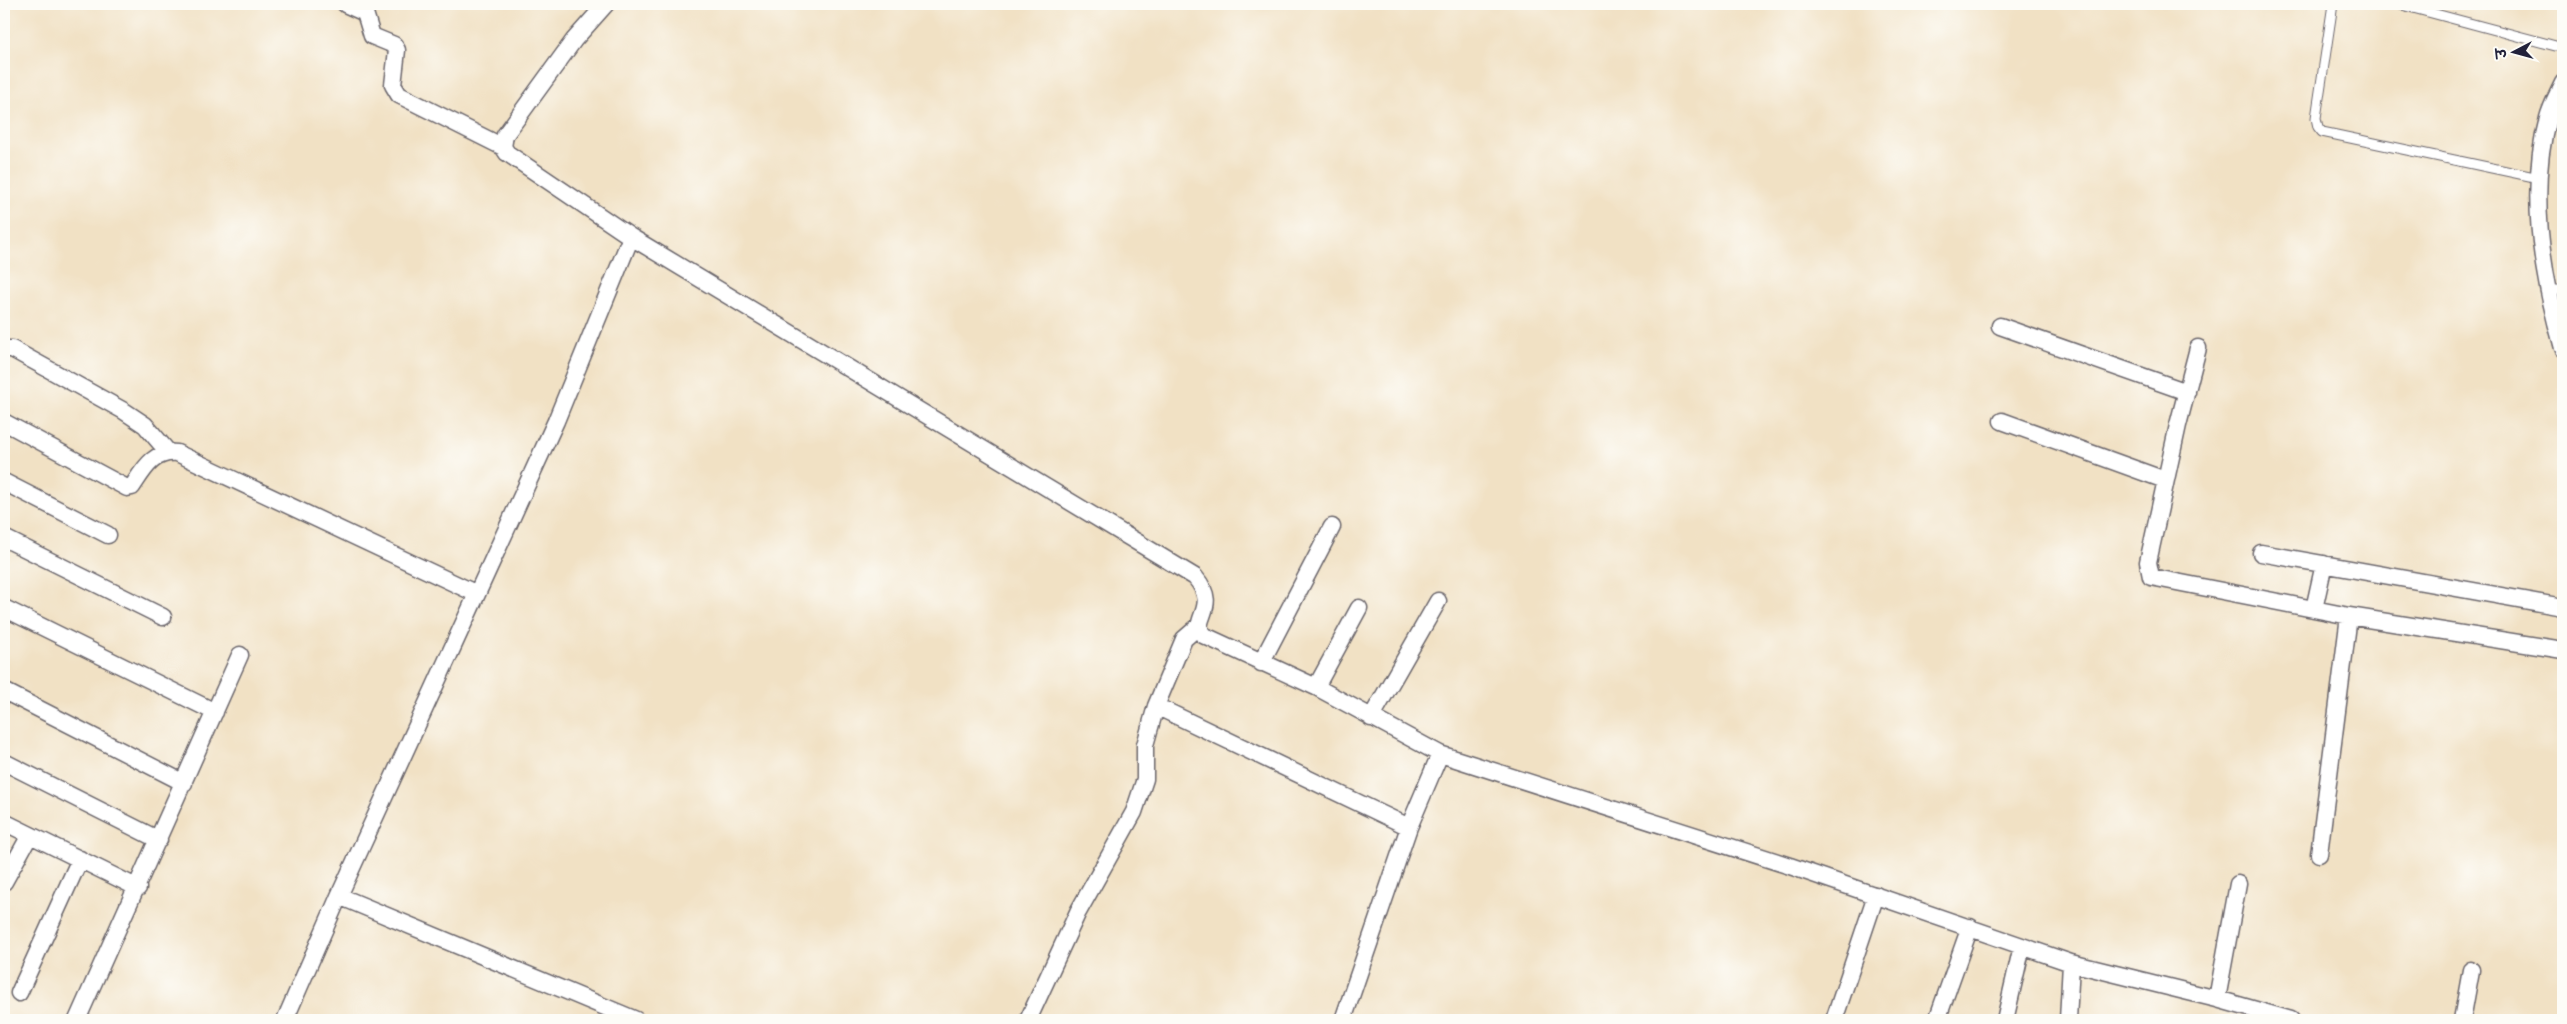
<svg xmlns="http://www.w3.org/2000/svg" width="2567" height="1024" font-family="Pangolin,'Playpen Sans Deva',sans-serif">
	<rect width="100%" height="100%" fill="#fdfcf7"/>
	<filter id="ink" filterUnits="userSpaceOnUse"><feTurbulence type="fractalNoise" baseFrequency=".02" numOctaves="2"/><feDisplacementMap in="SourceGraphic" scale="10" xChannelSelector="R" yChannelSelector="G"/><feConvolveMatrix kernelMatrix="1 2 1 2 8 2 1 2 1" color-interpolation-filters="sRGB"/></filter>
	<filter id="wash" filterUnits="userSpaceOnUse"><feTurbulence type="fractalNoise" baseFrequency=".0096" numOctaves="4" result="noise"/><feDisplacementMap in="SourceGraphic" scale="20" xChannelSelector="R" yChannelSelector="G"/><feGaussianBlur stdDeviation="1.12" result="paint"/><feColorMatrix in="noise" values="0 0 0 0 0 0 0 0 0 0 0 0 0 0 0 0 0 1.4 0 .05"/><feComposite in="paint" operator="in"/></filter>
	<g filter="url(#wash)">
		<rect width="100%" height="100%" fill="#f1e1c4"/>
	</g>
	<g filter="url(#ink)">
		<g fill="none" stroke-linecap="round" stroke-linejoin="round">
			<g stroke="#6a656b" stroke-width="11">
				<path id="service" d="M2333,4L2316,118L2318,127L2322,132L2539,178
					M2398,4L2563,48
					M2550,290H2563"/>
			</g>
			<g stroke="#6a656b" stroke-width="19">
				<path id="minor" d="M345,4L365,13L372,36L394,45L397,50L393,85L399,95L503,147
					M606,4L574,40L505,135L503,147L507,153L631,237L1195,577C1221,608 1190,618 1203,635L1316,687L1440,754L1790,866L2071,963L2217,999L2291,1020
					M2563,83C2558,94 2551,106 2548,118C2528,191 2542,276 2563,348
					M2000,326L2187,392
					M2198,348L2178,425L2148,562L2151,577L2349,616L2563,650
					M4,349H12L124,411L145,425L168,452
					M2002,421L2165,480
					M4,422L127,488L132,487C144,469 153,451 177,453L477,594
					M4,482L108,535
					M4,538L163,617
					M2261,553L2563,607
					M4,608L215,712
					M2314,609L2324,564
					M1261,663L1332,527
					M1316,687L1359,608
					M4,691L184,783
					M1156,706L1409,827
					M1371,718L1438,601
					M4,762L159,840
					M4,822L138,888
					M2319,854L2349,616
					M4,882L30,835
					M339,896L636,1020
					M19,993L80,859
					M2217,999L2238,884
					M77,1020L240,655
					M285,1020L339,896L556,421L631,237
					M1028,1020L1078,912L1134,812L1145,779V745L1156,706L1184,639L1199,626
					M1343,1020L1409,827L1440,754
					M1834,1020L1876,895
					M1937,1020L1970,927
					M2005,1020L2022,946
					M2068,1020L2071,963
					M2462,1020L2471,970"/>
			</g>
			<use href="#service" stroke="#fff" stroke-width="9"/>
			<use href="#minor" stroke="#fff" stroke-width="16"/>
		</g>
	</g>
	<rect width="2567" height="1024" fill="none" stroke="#fdfcf7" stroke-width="20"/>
	<g transform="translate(2514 52) rotate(264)" stroke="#fdfcf7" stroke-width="4" paint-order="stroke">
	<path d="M0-4L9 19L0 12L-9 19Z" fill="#22223b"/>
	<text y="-8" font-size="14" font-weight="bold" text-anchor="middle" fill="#22223b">उ</text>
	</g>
</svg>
